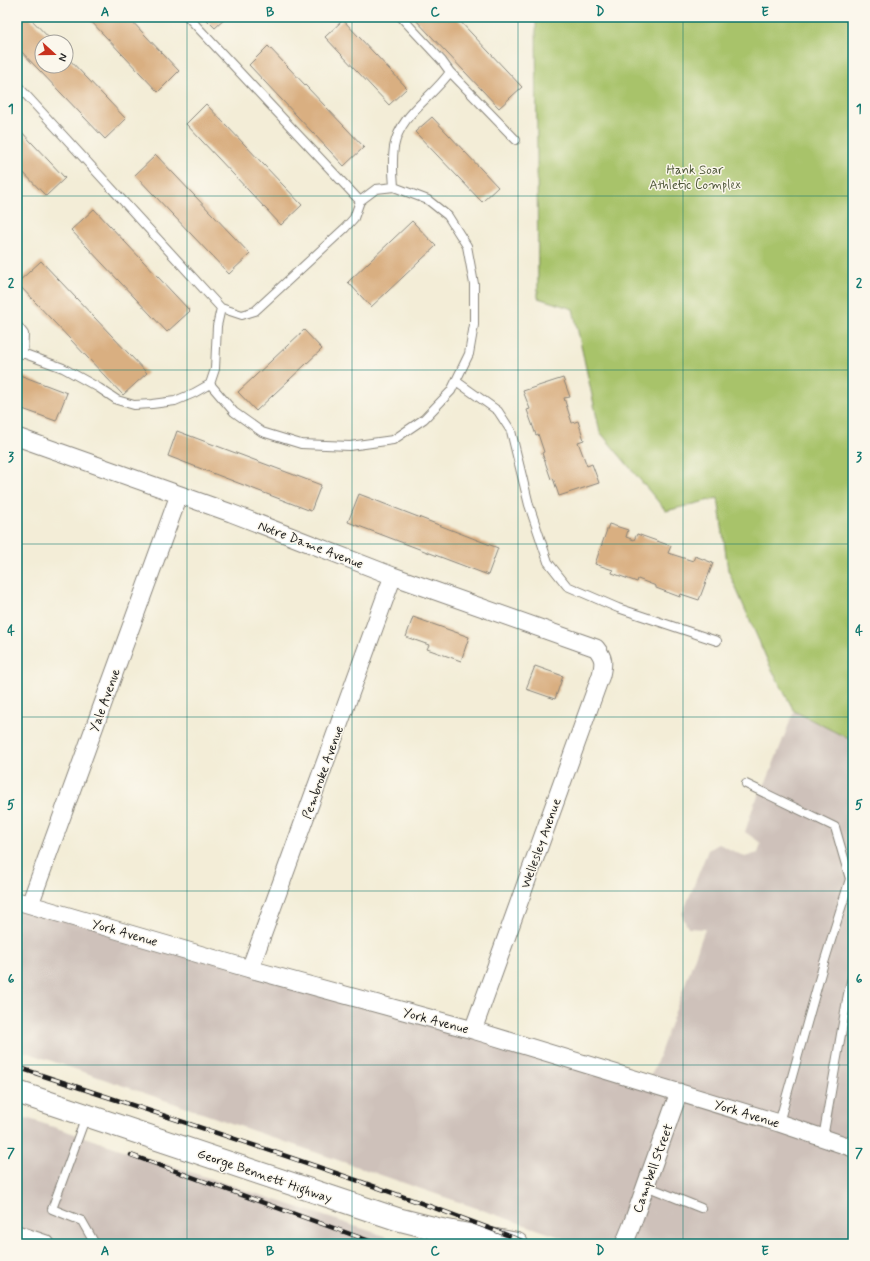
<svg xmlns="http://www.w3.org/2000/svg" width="870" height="1261" font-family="Mynerve,sans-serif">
	<rect width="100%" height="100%" fill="#fbf7ec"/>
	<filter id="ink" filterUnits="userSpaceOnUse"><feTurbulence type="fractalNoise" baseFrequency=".025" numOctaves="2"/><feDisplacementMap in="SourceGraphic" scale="8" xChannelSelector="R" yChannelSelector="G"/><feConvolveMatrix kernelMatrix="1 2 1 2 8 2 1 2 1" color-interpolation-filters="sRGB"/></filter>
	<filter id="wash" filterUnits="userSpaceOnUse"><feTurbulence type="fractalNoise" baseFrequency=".012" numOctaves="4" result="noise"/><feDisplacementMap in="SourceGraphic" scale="16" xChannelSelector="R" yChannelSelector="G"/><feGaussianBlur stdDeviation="0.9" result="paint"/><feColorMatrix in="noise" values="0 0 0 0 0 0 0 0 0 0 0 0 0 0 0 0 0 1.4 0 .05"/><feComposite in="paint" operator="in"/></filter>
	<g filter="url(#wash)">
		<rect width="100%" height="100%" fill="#f3edd7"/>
		<path fill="#cec1ba" d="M794,711L853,741V1244H580L17,1049V904L645,1085L655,1067L705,929L688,928L682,915L708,850L719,844L745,857L758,853L761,843L745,832L754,804L768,778Z
			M17,1115L409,1244H46L17,1235Z"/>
		<path fill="#a8c36a" stroke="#627043" d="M536,17H853V741L794,711L769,664L728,570L718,498L666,511L600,432L573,309L538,298Z"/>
		<g id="blocks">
			<path fill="#d9af81" d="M19,17H29L53,42H42V66H66V56L126,119L105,139L17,47V19Z
				M87,17H128L179,71L158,92Z
				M204,17H227L215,28Z
				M413,17H456L522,87L499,108Z
				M343,20L407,88L389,105L325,37Z
				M268,46L364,147L344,166L249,65Z
				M206,104L302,205L281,225L186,124Z
				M432,117L498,187L482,202L415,132Z
				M17,127L65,178L46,196L17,166Z
				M156,155L250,254L229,274L135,175Z
				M94,209L190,311L167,332L71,230Z
				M412,221L436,246L371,307L348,282Z
				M41,261L147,373L123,395L17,283Z
				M304,330L322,349L256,411L238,392Z
				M17,374L67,393L56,421L17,407Z
				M563,378L570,397L564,398L572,423L578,421L584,440L578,442L587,466L592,464L599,483L559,496L553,478L551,479L542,453L544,452L538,434L536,435L527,410L530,409L523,391Z
				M177,431L321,485L311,511L168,456Z
				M359,494L498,548L488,575L348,522Z
				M609,524L628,530L626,537L634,540L637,534L671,546L668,553L693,561L695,556L713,563L699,600L681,594L680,597L656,588V586L638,579L637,582L612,573L613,570L595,564Z
				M413,617L469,637L461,661L427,649L429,645L406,637Z
				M535,666L563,676L555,699L526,689Z"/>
		</g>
	</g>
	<g filter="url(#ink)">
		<use href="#blocks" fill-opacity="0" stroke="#88847a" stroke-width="1"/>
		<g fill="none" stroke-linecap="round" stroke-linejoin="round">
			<g stroke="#88847a" stroke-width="10">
				<path id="service" d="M188,17L360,201
					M401,17L442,61L450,72L516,140
					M17,85L221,308L242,315L255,311L345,228L354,218L360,201L376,189L394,187L428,200L448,216L467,246L474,284V325L469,354L451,391L424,419L393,440L350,446L301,444L262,432L234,412L210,384
					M394,187C393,175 392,160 394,147C400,114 432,98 450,72
					M17,325L24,334L23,354
					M17,351L63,368L99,388L117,400L134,405L152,404L175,401L194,393L210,384L215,369L217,326L221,308
					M456,381L498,411L511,431L529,505L548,562L567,586L618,608L717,641
					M746,784L835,827L850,879L823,966L779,1123
					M86,1116L52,1209L82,1221L95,1244
					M823,1138L848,994L853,974
					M646,1186L701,1208"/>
			</g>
			<g stroke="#88847a" stroke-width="19">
				<path id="minor" d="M17,437L231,513L393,576L596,648C604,658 604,662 601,675L473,1030
					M17,901L250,969L473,1030L779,1123L853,1148
					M30,904L179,495
					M250,969L393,576
					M17,1234L46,1244
					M624,1244L631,1227L679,1092"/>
			</g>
			<g stroke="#88847a" stroke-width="24">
				<path id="secondary" d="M17,1092L397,1219L437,1229L517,1244"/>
			</g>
			<use href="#service" stroke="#fff" stroke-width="8"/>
			<use href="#minor" stroke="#fff" stroke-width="17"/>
			<use href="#secondary" stroke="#fff" stroke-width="22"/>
			<g stroke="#1c1c1c" stroke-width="4.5">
				<path id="rail" d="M17,1067C188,1124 361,1178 530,1244
					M131,1155L378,1244"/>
			</g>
			<use href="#rail" stroke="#fbf7ec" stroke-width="3" stroke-dasharray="9" stroke-linecap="butt"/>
		</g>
	</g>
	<path fill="none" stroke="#0f766e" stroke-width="1" stroke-opacity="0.55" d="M187,17V1244M352,17V1244M518,17V1244M683,17V1244M17,196H853M17,370H853M17,544H853M17,717H853M17,891H853M17,1065H853"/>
	<g text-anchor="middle" stroke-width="3" stroke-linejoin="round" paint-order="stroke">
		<g font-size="13" fill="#4d5637" stroke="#fbf7ec">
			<text x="695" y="174">Hank Soar<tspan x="695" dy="15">Athletic Complex</tspan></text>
		</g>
		<g font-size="13" fill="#1c1c1c" stroke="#fbf7ec">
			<text transform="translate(311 544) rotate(21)" y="5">Notre Dame Avenue</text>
			<text transform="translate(104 700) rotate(-70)" y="5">Yale Avenue</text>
			<text transform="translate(322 772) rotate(-70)" y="5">Pembroke Avenue</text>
			<text transform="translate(540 843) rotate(-70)" y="5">Wellesley Avenue</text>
			<text transform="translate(125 932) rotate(16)" y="5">York Avenue</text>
			<text transform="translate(436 1020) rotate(15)" y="5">York Avenue</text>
			<text transform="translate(747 1113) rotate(17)" y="5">York Avenue</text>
			<text transform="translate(652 1168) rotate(-70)" y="5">Campbell Street</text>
			<text transform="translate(265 1175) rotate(19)" y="5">George Bennett Highway</text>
		</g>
	</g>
	<rect width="870" height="1261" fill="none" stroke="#fbf7ec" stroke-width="44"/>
	<g transform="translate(54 54) rotate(111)"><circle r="19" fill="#fbf7ec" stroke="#a29f99"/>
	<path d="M0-3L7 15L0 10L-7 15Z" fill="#c8321e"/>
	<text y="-6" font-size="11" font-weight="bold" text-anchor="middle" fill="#1c1c1c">N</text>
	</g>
	<rect x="22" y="22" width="826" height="1217" fill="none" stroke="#0f766e" stroke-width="1.5"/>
	<g font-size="13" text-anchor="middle" font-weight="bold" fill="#0f766e">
		<text x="105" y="16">A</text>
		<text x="270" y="16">B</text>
		<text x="435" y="16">C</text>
		<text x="600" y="16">D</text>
		<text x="765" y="16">E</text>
		<text x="11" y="113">1</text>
		<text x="859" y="113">1</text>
		<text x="11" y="287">2</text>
		<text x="859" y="287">2</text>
		<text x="11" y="461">3</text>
		<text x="859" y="461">3</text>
		<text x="11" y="635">4</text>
		<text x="859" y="635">4</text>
		<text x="11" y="809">5</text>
		<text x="859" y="809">5</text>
		<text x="11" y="983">6</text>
		<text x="859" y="983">6</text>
		<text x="11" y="1157">7</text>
		<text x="859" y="1157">7</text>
		<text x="105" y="1255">A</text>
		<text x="270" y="1255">B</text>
		<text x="435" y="1255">C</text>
		<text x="600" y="1255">D</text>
		<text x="765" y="1255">E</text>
	</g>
</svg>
